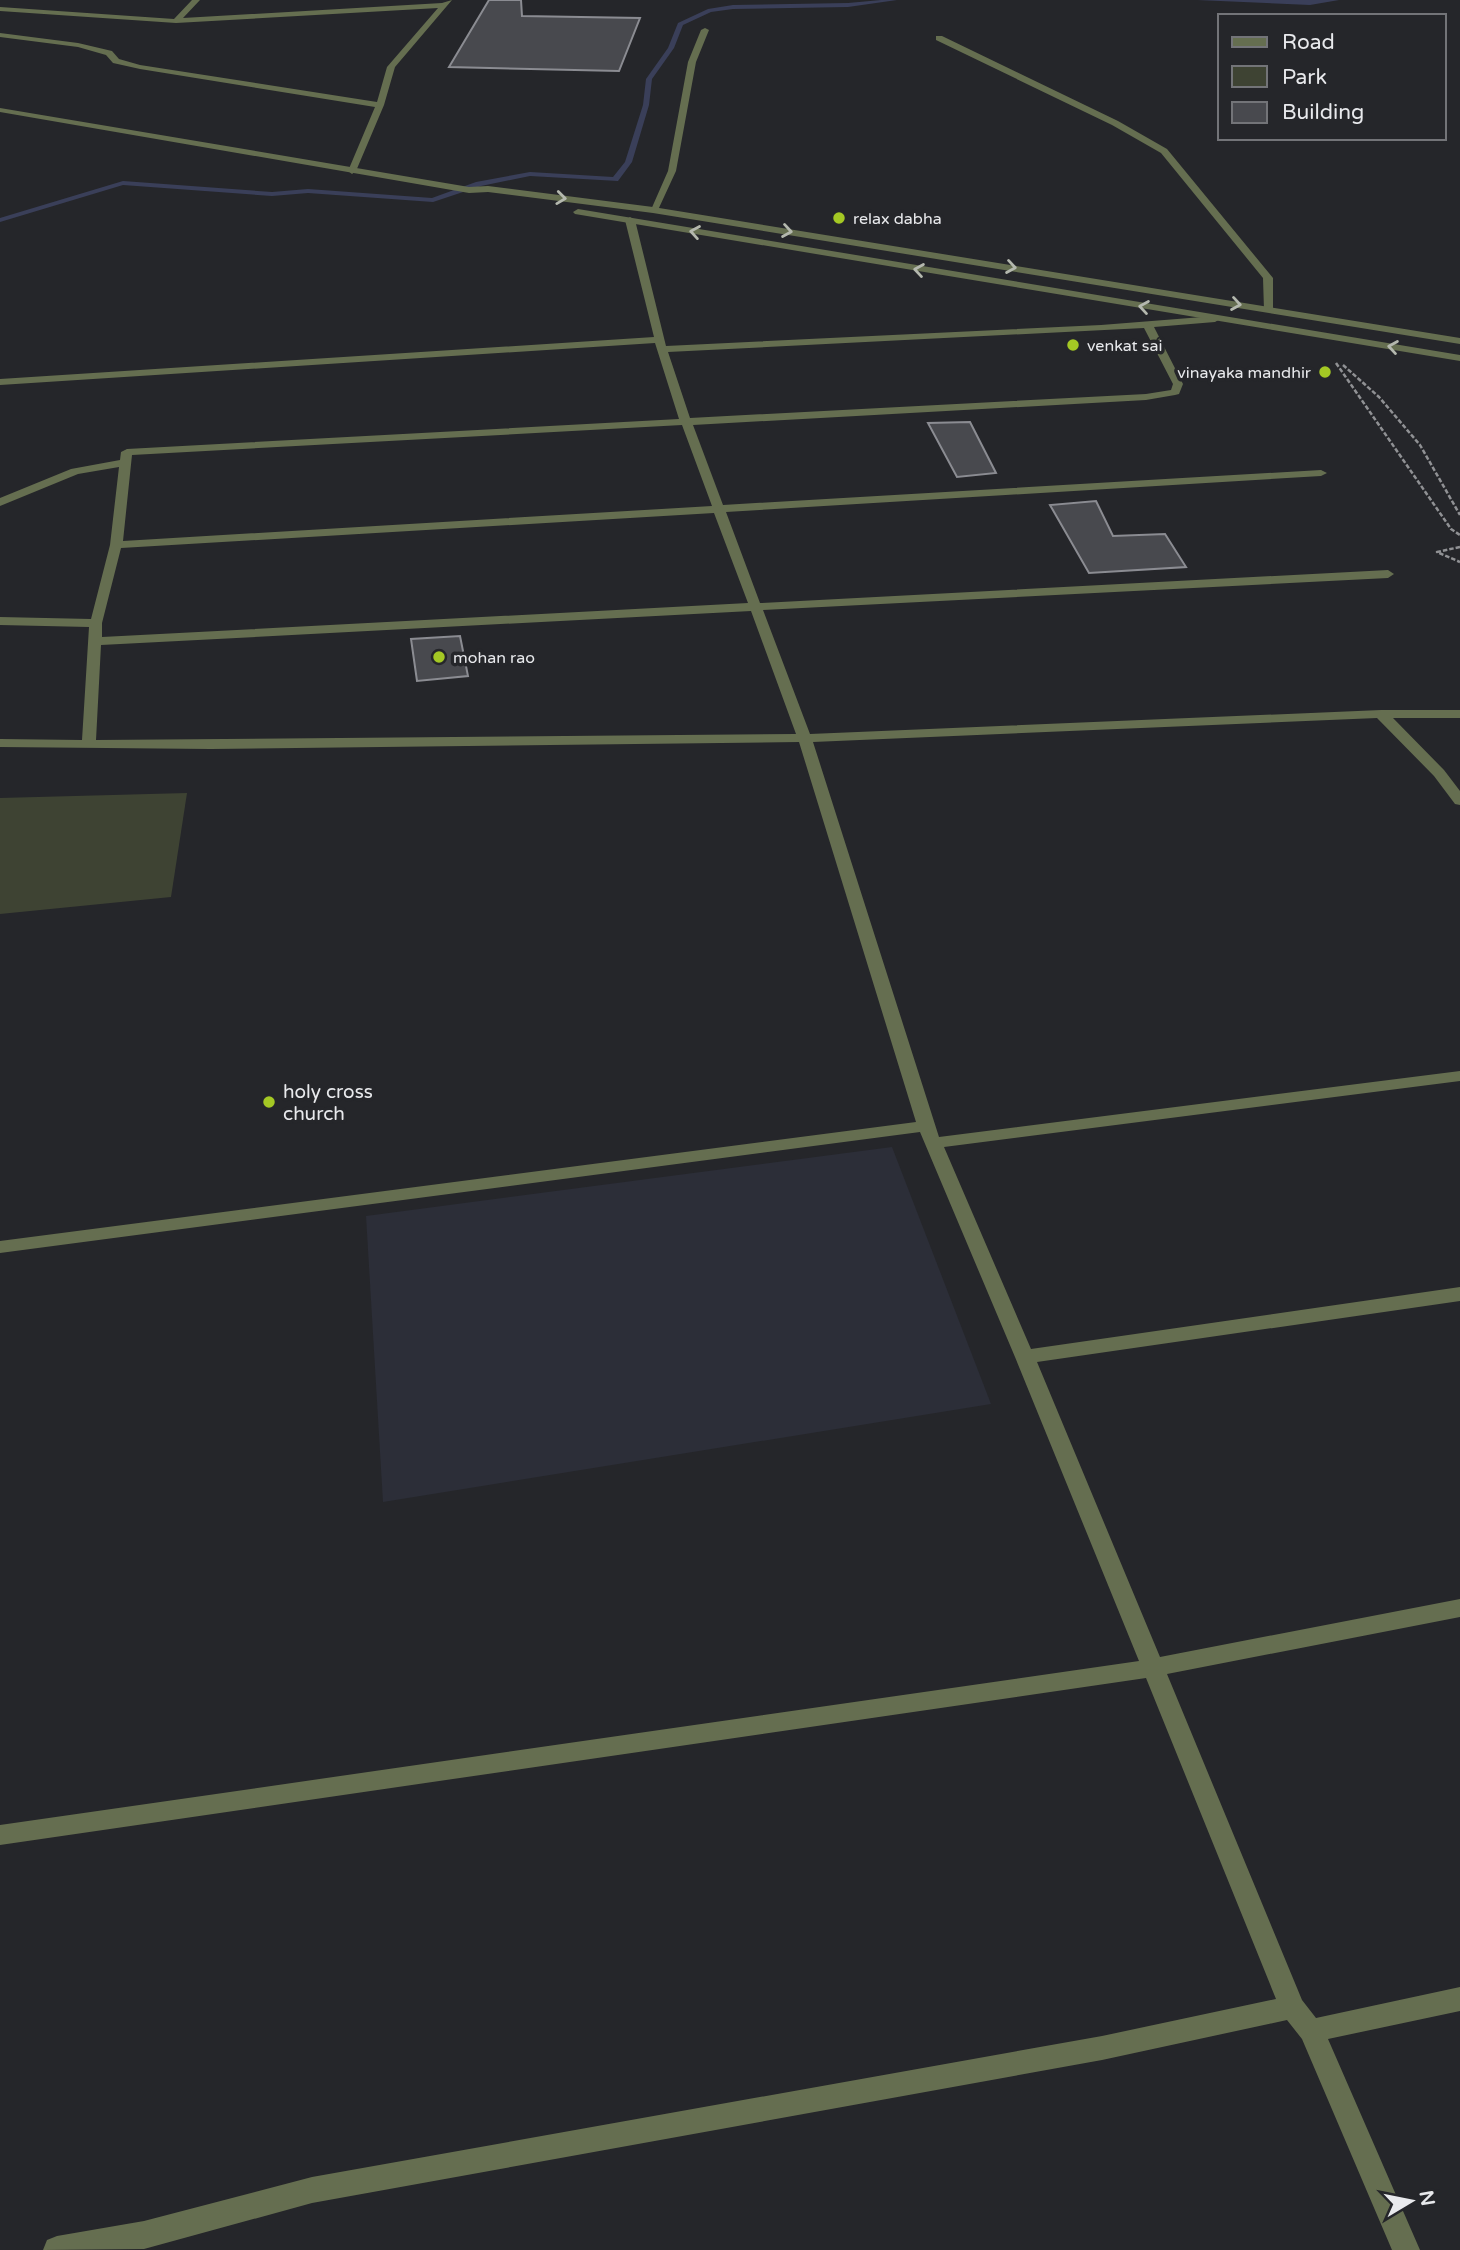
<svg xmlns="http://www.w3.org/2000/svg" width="1460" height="2250" font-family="'Varela Round',sans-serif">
	<rect width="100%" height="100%" fill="#25262a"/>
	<path fill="#2c2e38" d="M892,1147L991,1404L383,1502L366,1216Z"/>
	<path fill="#3e4333" d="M187,793L171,897L0,914V798Z"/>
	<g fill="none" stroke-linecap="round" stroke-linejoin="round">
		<path fill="#3a3f59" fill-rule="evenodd" d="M881,0H897L848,7L733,9L711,12L683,25L674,48L652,79L649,105L632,162L618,181L530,176L481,186L433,202L308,193L272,196L123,185L0,222V218L123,181L272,192L308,189L432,198L476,182L530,172L613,177L625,162L643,105L646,79L668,48L678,23L708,9L733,5L848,3Z
			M1197,0H1339L1310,5Z"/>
	</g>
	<path fill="#48494e" stroke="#8b8c92" stroke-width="2" d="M489,0H521L522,16L640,18L619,71L449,67Z
		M970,422L996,473L957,477L928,423Z
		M1096,501L1113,536L1165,534L1186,567L1089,573L1050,505Z
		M460,636L468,676L417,681L411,639Z"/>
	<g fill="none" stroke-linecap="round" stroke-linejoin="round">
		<path stroke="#909194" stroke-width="2.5" stroke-dasharray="4.5 2" stroke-linecap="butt" d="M1336,363L1451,529L1460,535
			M1343,365L1379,397L1420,445L1460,515
			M1460,547L1437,552L1460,562"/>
		<path fill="#656e50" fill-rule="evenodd" d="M192,0H200L183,18L442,3L452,0L395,67L384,105L356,171L352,174L348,171L375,107L140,69L113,63L106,55L78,47L0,37V33L78,43L112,51L119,59L140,65L377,102L387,67L438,8L176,23L0,11V7L174,19Z
			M705,28L709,30L696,62L676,171L658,210L650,212L668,171L688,62L701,30Z
			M936,36H942L1118,121L1167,149L1273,278V312L1264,310L1263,278L1161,153L1112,125L936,40Z
			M630,217L635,220L666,346L1101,325L1215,316L1220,319L1215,322L1154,327L1183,384L1179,394L1175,395L1146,400L693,425L723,505L1321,470L1327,473L1321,476L726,512L760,603L1388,570L1394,574L1388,578L763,610L810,734L1381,710H1460V718H1393L1444,770L1460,791V805L1455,804L1434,776L1377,718L813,742L939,1137L1460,1071V1081L944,1147L1031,1349L1460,1287V1301L1037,1362L1160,1657L1460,1599V1617L1167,1674L1302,2000L1316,2018L1460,1987V2011L1328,2039L1420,2250H1392L1302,2039L1287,2020L1102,2060L312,2203L144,2249L43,2250L47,2240L57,2236L144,2221L312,2177L1102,2036L1276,1999L1146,1678L0,1845V1825L1139,1661L1015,1357L920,1132L0,1253V1241L916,1122L799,742L211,749L0,747V739L82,740L89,627L0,625V617L91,619L110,545L119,467L78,474L0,506V498L71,469L120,460L121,452L127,449L679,419L655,343L0,385V379L654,337L625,220ZM1144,328L1173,384L1171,390L1146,394L690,418L668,352ZM682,425L712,506L123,541L132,455ZM714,513L748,603L102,637V623L121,548ZM751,611L796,734L96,740L101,645Z"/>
		<path fill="#656e50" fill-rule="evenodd" d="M0,108L469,187L488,186L653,207L1460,338V344L653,213L488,192L469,193L0,112Z
			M578,209L1460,355V361L575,214L573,212Z"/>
	</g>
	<defs><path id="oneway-chevron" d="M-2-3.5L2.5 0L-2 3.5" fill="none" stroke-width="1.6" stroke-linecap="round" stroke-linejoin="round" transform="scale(1.75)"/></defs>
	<g stroke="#b4b8ae">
		<use href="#oneway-chevron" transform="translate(561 198) rotate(7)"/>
		<use href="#oneway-chevron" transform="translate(787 231) rotate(9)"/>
		<use href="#oneway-chevron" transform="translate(695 232) rotate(-170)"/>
		<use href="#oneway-chevron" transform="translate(1011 267) rotate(9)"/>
		<use href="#oneway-chevron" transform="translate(919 270) rotate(-171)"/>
		<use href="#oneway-chevron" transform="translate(1236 304) rotate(9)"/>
		<use href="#oneway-chevron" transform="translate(1144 307) rotate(-171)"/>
		<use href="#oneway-chevron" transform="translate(1393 347) rotate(-171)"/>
	</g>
	<g fill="#a4c824" stroke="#25262a" stroke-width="2.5">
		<circle cx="839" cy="218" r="7"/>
		<circle cx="1073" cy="345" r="7"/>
		<circle cx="1325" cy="372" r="7"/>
		<circle cx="439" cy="657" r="7"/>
		<circle cx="269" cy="1102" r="7"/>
	</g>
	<g text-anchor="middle" stroke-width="7" stroke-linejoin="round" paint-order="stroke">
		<g font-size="16" fill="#e8e9ec" stroke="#25262a" text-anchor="start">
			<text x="853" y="224">relax dabha</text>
			<text x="1087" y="351">venkat sai</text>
			<text x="1311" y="378" text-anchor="end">vinayaka mandhir</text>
			<text x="453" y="663">mohan rao</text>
		</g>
		<g font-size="19" fill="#e8e9ec" stroke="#25262a" text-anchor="start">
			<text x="283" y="1098">holy cross<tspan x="283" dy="22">church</tspan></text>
		</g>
	</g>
	<rect x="1218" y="14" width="228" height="126" fill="#25262a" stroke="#737478" stroke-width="2"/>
	<rect x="1232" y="37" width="35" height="10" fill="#656e50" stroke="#737478" stroke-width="2"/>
	<text x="1282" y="49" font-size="21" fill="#e8e9ec">Road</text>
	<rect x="1232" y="66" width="35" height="21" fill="#3e4333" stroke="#737478" stroke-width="2"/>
	<text x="1282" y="84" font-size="21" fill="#e8e9ec">Park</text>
	<rect x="1232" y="102" width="35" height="21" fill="#48494e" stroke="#737478" stroke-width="2"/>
	<text x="1282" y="119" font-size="21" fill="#e8e9ec">Building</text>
	<g transform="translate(1411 2201) rotate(80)" stroke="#25262a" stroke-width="5" paint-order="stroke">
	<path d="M0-5L12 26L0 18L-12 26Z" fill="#e8e9ec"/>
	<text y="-10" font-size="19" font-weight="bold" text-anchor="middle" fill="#e8e9ec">N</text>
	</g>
</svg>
